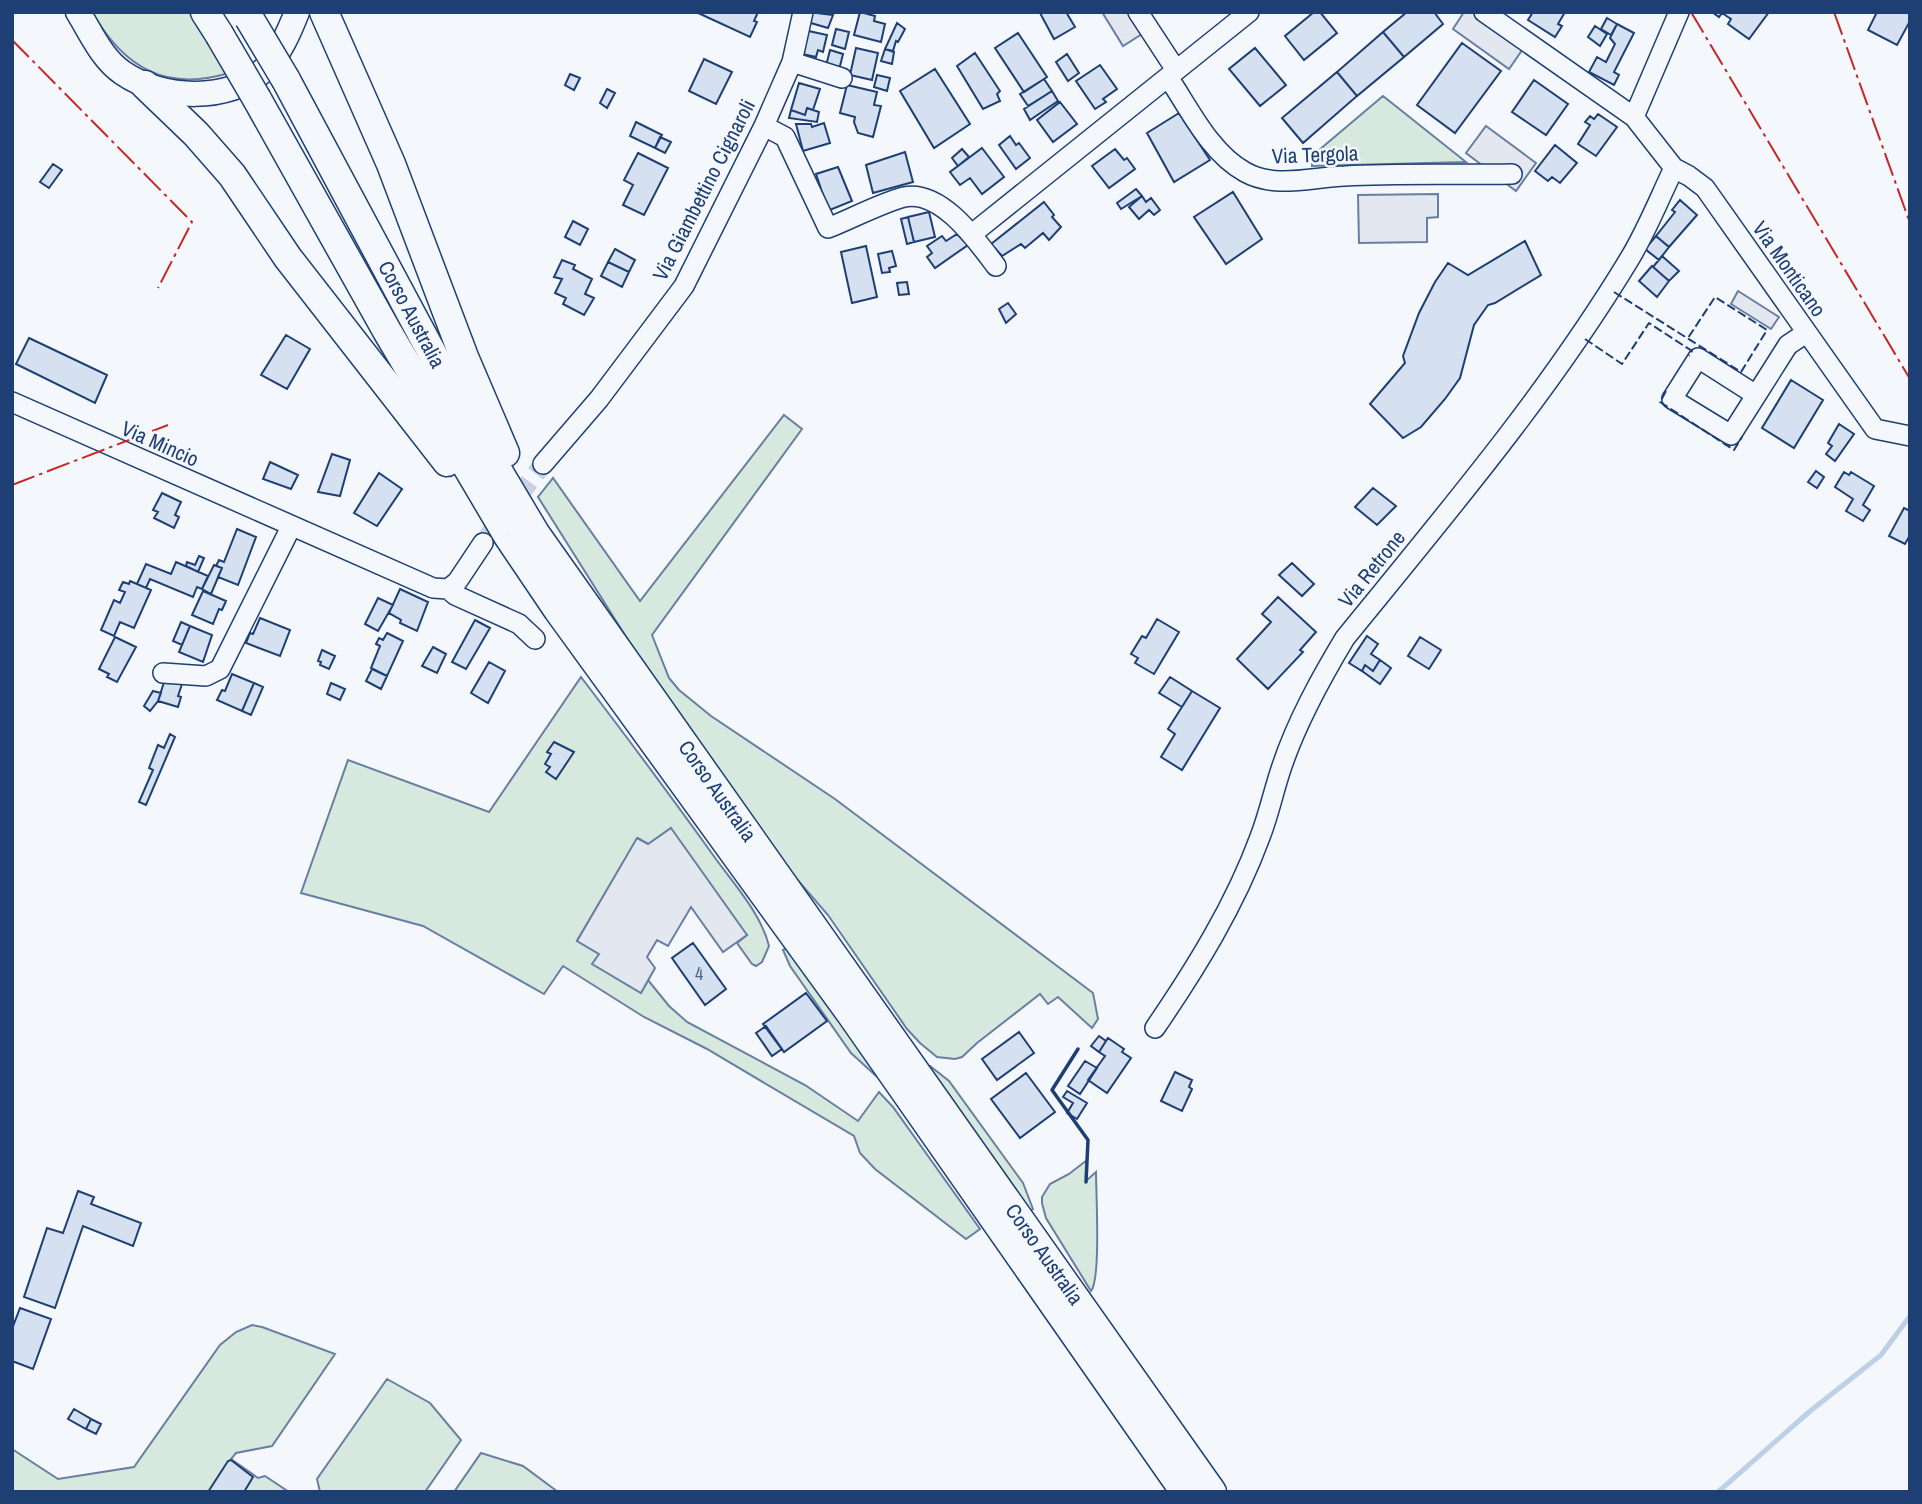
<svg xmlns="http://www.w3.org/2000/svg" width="1922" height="1504" font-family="'Archivo Narrow',sans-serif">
	<rect width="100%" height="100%" fill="#f4f7fb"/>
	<path fill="#d7e8df" stroke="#687fa3" stroke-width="2" d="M92,12H189L229,73C166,92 124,68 92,12Z
		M1383,96L1466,162L1312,166V156Z
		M784,415L802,429L652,635L669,678L679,690L711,716L835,799L1093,993L1098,1019L1092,1028L1058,997L1048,1004L1040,994L977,1043L962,1057L955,1059L937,1057L920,1043L907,1029L828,915L782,862L674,713L538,497L553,478L640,601Z
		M581,677C626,736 670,795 713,855C732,882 761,913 769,946L762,962L756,966L752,964L737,943L747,935L648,844L638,838L577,941L599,954L641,992L648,980L669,1006L687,1022L805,1085L858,1121L879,1092L893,1107L980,1229L966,1239L875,1169L860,1153L854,1136L707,1049L644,1017L563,966L544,994L423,926L301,893L348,760L489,812Z
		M788,947L873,1065L875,1075L851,1053L790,966L783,950Z
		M930,1066L949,1081L1023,1183L1033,1209L1030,1211L929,1067Z
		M1087,1160L1086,1181L1096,1172C1096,1192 1101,1279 1091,1291L1046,1218L1042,1203V1197L1050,1184L1069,1174Z
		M252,1325L262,1327L335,1354L272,1446L236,1453L231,1459L258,1478L265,1476L289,1492H12V1449L58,1479L134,1467L220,1345L236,1332Z
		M387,1379L430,1403L461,1440L425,1492H320L317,1479Z
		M481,1453L523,1466L558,1492H454Z"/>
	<path fill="#e3e8f0" stroke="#687fa3" stroke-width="2" d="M1102,12H1128L1142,34L1123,46Z
		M1464,12H1484L1527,43L1509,69L1453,29Z
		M1486,126L1536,163L1516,191L1466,153Z
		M1438,194V217L1427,218V242L1359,243L1358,195Z
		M1738,291L1779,317L1771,329L1731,304Z
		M671,828L747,935L723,952L691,907L668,946L657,940L647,957L655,968L641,993L592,964L599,954L577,941L637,838L648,844Z"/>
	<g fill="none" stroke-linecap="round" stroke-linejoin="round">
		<path stroke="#bed0e5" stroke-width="5" d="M1718,1492L1809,1412L1881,1355L1910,1316"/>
	</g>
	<path fill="#d5e0f0" stroke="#1d3f73" stroke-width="2" d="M696,12H758L754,21L757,22L750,37Z
		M808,12L833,15L828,28L804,21Z
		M860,12L875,16L874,21L885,24L881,42L854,35Z
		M1042,12H1066L1075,27L1054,39L1040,13Z
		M1314,12H1320L1337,33L1304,60L1285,36Z
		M1407,12H1434L1443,24L1404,57L1383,32Z
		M1533,12H1565L1558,24L1562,26L1555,37L1528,20Z
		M1712,12H1769L1749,39L1728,24L1731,19L1722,13L1719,17Z
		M1877,12H1910V21L1897,45L1868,30Z
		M1607,18L1617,24L1611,35L1601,29Z
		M897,23L905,29L898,42L896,41L893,51L885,49Z
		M1617,24L1634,33L1614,72L1619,75L1614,85L1589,72L1597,57L1606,62L1615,44L1610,38Z
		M1595,26L1607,34L1600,46L1588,37Z
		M836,29L849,32L845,49L832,45Z
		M804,30L827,35L823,52L818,50L816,57L798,53Z
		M1383,32L1404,57L1357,96L1337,72Z
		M1018,33L1047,77L1024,92L995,48Z
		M1462,43L1501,71L1455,133L1417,105Z
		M856,48L878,53L872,80L850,75Z
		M1255,48L1286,85L1260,106L1229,69Z
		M885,49L894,52L892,64L881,61Z
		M830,50L843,54L839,70L826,66Z
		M975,53L1000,91L997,94L1000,101L983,109L957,66Z
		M1067,54L1079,73L1068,81L1056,62Z
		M704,59L732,72L716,104L689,91Z
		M1100,65L1117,89L1103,99L1106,102L1095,109L1076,81Z
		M935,69L970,124L934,148L900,91Z
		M1337,72L1357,96L1303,143L1282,118Z
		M570,74L580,78L574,90L565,85Z
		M877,75L890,78L887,91L874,87Z
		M1044,79L1052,91L1028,106L1020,94Z
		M1534,80L1568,104L1546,135L1512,112Z
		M799,83L820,89L813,110L807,108L805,115L791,110Z
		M847,85L877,92L874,105L881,106L873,137L858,133L854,122L855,117L840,113Z
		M607,89L615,93L607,108L600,103Z
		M1052,91L1058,101L1030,120L1024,109Z
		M1060,102L1077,124L1053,142L1037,120Z
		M807,108L819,112L817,122L789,118L791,110L805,115Z
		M1179,113L1210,160L1174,182L1147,133Z
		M1598,114L1617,127L1596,156L1578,144L1590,125L1585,122L1590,116L1594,119Z
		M636,122L662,135L655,148L630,136Z
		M824,123L830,143L803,151L796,124H811L812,127Z
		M1010,136L1016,145L1019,143L1030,158L1016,169L999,145Z
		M660,137L671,142L665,153L655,148Z
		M1555,145L1577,163L1560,183L1552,177L1548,181L1535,171Z
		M982,148L1004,177L982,194L970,178L960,185L950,172Z
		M962,149L969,157L958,166L952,158Z
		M1115,149L1124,160L1127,158L1135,169L1109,188L1092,166Z
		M905,152L913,182L873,193L866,165Z
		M638,153L668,168L644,215L623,205L633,185L624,180Z
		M53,164L62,170L49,188L40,182Z
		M838,167L852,201L825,212L819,197L823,195L816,174Z
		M1136,189L1142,196L1121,209L1117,203Z
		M1233,192L1262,239L1226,264L1194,217Z
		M1142,196L1146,202L1151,198L1160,210L1154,215L1149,210L1139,219L1129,207Z
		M1680,200L1697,215L1669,247L1656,236L1675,212L1672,210Z
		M1044,202L1054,215L1052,217L1061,227L1049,240L1043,233L1025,248L1021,244L1002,256L991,244Z
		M929,212L935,237L914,242L908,217Z
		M908,217L914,242L907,244L901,219Z
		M573,221L588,229L580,245L565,237Z
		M957,234L968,245L935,268L927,257L932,253L927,246L942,236L946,241Z
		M1656,236L1669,247L1659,260L1645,249Z
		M1525,241L1541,275L1495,303L1488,305L1474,325L1460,378L1445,399L1421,427L1403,438L1370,404L1405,363L1403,356L1419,313L1435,282L1448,263L1468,275Z
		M866,246L877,297L852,303L841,252Z
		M615,249L635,260L629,272L608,262Z
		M892,251L896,266L889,268L890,272L882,273L878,254Z
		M1662,256L1679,271L1669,281L1653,267Z
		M562,260L575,265L573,269L592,279L585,294L594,298L584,315L563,304L566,298L555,293L562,279L554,277Z
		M608,262L629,272L622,287L601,276Z
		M1652,266L1669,281L1657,297L1639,281Z
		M907,282L909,294L899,295L897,283Z
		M1008,303L1016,314L1006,323L999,309Z
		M286,335L310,349L287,389L261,375Z
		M29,338L107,375L95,403L16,364Z
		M1791,380L1823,400L1794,448L1762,428Z
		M1839,424L1854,434L1835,461L1826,454L1832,446L1828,443Z
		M332,454L350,460L340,496L318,492Z
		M270,462L298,475L291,489L263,479Z
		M1816,471L1824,477L1817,488L1808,482Z
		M1844,472L1849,475L1851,472L1874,486L1863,505L1870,510L1863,521L1846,511L1853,499L1835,487Z
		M379,473L402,489L377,526L354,513Z
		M1373,488L1396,506L1377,525L1355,507Z
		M162,493L181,502L175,515L179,517L174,528L154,518L158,512L153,510Z
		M1904,508L1910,511V535L1905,544L1889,536Z
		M237,529L256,537L238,585L218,577L222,568L216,566L219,560L224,562Z
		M199,556L204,558L198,572L186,566L187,562L195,565Z
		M176,562L208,576L202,589L197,587L193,597L150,579L146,588L137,584L146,564L171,574Z
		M1292,563L1314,584L1302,596L1279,575Z
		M214,565L222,568L211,594L202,589Z
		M130,581L151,590L134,628L120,622L114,636L101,630L114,600L120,603L125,592L119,590L123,582L129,584Z
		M400,589L428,602L417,631L400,623L401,620L389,613Z
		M203,591L226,601L222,610L219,609L213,624L192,615Z
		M1278,597L1316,632L1300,650L1303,652L1268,689L1237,659L1271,622L1262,614Z
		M378,598L393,605L378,631L365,624Z
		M260,618L290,630L280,656L246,643L250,633L253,634Z
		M1157,619L1179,632L1154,674L1135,663L1138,658L1131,654L1142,636L1146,638Z
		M475,620L490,628L466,669L452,662Z
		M181,622L190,626L182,645L173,641Z
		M190,626L212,635L203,662L179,652Z
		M387,633L403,641L387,676L371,668L380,646L376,644L379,638L383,640Z
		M1367,636L1378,644L1371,654L1380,660L1373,671L1365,665L1362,671L1349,663Z
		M115,637L136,647L117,682L107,677L109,674L99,669Z
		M1420,637L1441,650L1429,669L1408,656Z
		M433,647L446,654L437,673L422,666Z
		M322,650L335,656L329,669L320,665L321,662L318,661Z
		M1380,660L1391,668L1380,684L1362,671L1365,665L1373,671Z
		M489,662L505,671L488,703L471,693Z
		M372,669L387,676L381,689L366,681Z
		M232,674L254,683L242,711L217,700L222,690L225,691Z
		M166,676L183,681L178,696L181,697L178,707L158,701Z
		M1170,677L1192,691L1182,707L1159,693Z
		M254,683L263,687L251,715L242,711Z
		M331,683L345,689L340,700L327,694Z
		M153,691L161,693L158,701L150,711L144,706Z
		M1192,691L1220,708L1182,770L1161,757L1175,734L1168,729Z
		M170,734L175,737L146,805L139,802L153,770L149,768L158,745L164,748Z
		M554,742L574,752L556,779L546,772L550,767L545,764L551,754L547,752Z
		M693,943L726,989L705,1005L672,958Z
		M806,993L827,1021L784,1052L763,1024Z
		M766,1026L782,1049L772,1056L756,1033Z
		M1019,1032L1034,1053L997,1080L982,1059Z
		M1099,1036L1106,1041L1099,1052L1091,1046Z
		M1108,1038L1124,1049L1122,1052L1131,1058L1107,1093L1088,1080L1105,1056L1099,1052Z
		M1085,1061L1097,1068L1080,1094L1068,1086Z
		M1175,1072L1192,1080L1189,1087L1192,1089L1182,1111L1161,1101Z
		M1026,1073L1055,1112L1020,1138L991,1099Z
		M1067,1091L1087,1103L1077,1119L1067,1113L1073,1103L1063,1097Z
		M78,1191L94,1197L91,1204L141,1223L133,1246L83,1226L55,1308L24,1297L47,1228L63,1233Z
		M20,1308L51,1319L33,1369L12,1361V1329Z
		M74,1409L91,1419L86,1429L68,1419Z
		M91,1419L101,1424L96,1434L86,1429Z
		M231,1460L253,1477L244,1492H208L228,1461Z"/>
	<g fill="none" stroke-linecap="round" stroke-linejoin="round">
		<path stroke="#c9d2e0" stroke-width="19" stroke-dasharray="19 10" stroke-linecap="butt" d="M483,543L543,464"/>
		<g stroke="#1d3f73" stroke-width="22">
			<path id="minor" d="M1138,12L1176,70
				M1484,12L1634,117L1674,168L1689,176L1705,188L1875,429L1910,436
				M792,62L842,78
				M1168,77C1189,108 1210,153 1245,172C1275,189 1312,177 1345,176C1400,173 1456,175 1512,174
				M1634,117L1679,12
				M764,126L785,137L828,228C851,219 881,203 904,197C941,189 977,241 996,266
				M972,234L1249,12
				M1756,395L1698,358L1672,399L1731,435L1788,345L1806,333
				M12,402L433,588L448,589L455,595L519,624L535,639
				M543,464L599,399L684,286L764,126L792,62L803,12
				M448,589L457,582L483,543
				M163,673L206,676L220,669L291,527
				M1155,1028C1196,968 1235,905 1260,837C1269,814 1274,789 1282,766C1297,721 1321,678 1345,638C1445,515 1548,394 1630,258C1647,230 1660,197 1674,168"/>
		</g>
		<g stroke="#1d3f73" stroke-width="27">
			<path id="major" d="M78,12C91,33 102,59 123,73C162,100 229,103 265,69C280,53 289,32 297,12"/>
		</g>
		<g stroke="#1d3f73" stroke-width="31">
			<g id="highway">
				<path d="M205,12L219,34"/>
				<path d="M324,12L391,164L464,357L505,453"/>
				<path id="s1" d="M286,80L469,422L535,533L1212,1492"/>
				<path d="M145,85L196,134L232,175L288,258L447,462"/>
				<path d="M257,99L387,331L508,536L558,610L851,1014L1185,1492"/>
			</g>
		</g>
		<use href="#minor" stroke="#f4f7fb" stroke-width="19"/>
		<use href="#major" stroke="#f4f7fb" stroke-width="24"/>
		<use href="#highway" stroke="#f4f7fb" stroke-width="28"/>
		<g stroke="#1d3f73" stroke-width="31" stroke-linecap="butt">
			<path id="highway-bridge" d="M249,18L286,80
				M219,34L257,99"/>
		</g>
		<use href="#highway-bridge" stroke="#f4f7fb" stroke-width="28"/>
		<path stroke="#1d3f73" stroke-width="2" stroke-dasharray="9 3.5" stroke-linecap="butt" d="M1614,292L1741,372L1767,330L1715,297L1688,338
			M1585,339L1622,364L1649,323L1692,351L1689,356
			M1666,391L1660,402L1734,450L1742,437"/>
		<path stroke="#1d3f73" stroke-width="3.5" d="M1078,1049L1052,1090L1088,1140L1086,1182"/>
		<path stroke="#c62828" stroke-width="2" stroke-dasharray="24 5 3.5 5" stroke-linecap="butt" d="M1691,12L1910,379
			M1834,12L1910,223
			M12,40L192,222L158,288
			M12,485L168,425"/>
	</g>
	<g text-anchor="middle" stroke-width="5" stroke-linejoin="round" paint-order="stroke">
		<g font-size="18" fill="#4b6792">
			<text x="699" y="980">4</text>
		</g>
		<g font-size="21" fill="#1d3f73" stroke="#f4f7fb">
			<text transform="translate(1315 155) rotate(-2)" y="7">Via Tergola</text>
			<text transform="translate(704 190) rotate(-63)" y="7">Via Giambettino Cignaroli</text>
			<text transform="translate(1789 269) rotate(55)" y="7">Via Monticano</text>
			<text dy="7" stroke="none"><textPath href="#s1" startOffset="266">Corso Australia</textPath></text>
			<text transform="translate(160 444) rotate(24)" y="7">Via Mincio</text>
			<text transform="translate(1372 569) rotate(-51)" y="7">Via Retrone</text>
			<text dy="7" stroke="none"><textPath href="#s1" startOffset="833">Corso Australia</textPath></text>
			<text dy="7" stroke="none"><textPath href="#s1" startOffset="1400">Corso Australia</textPath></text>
		</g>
	</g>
	<rect width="1922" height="1504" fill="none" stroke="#1d3f73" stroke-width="28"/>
</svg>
